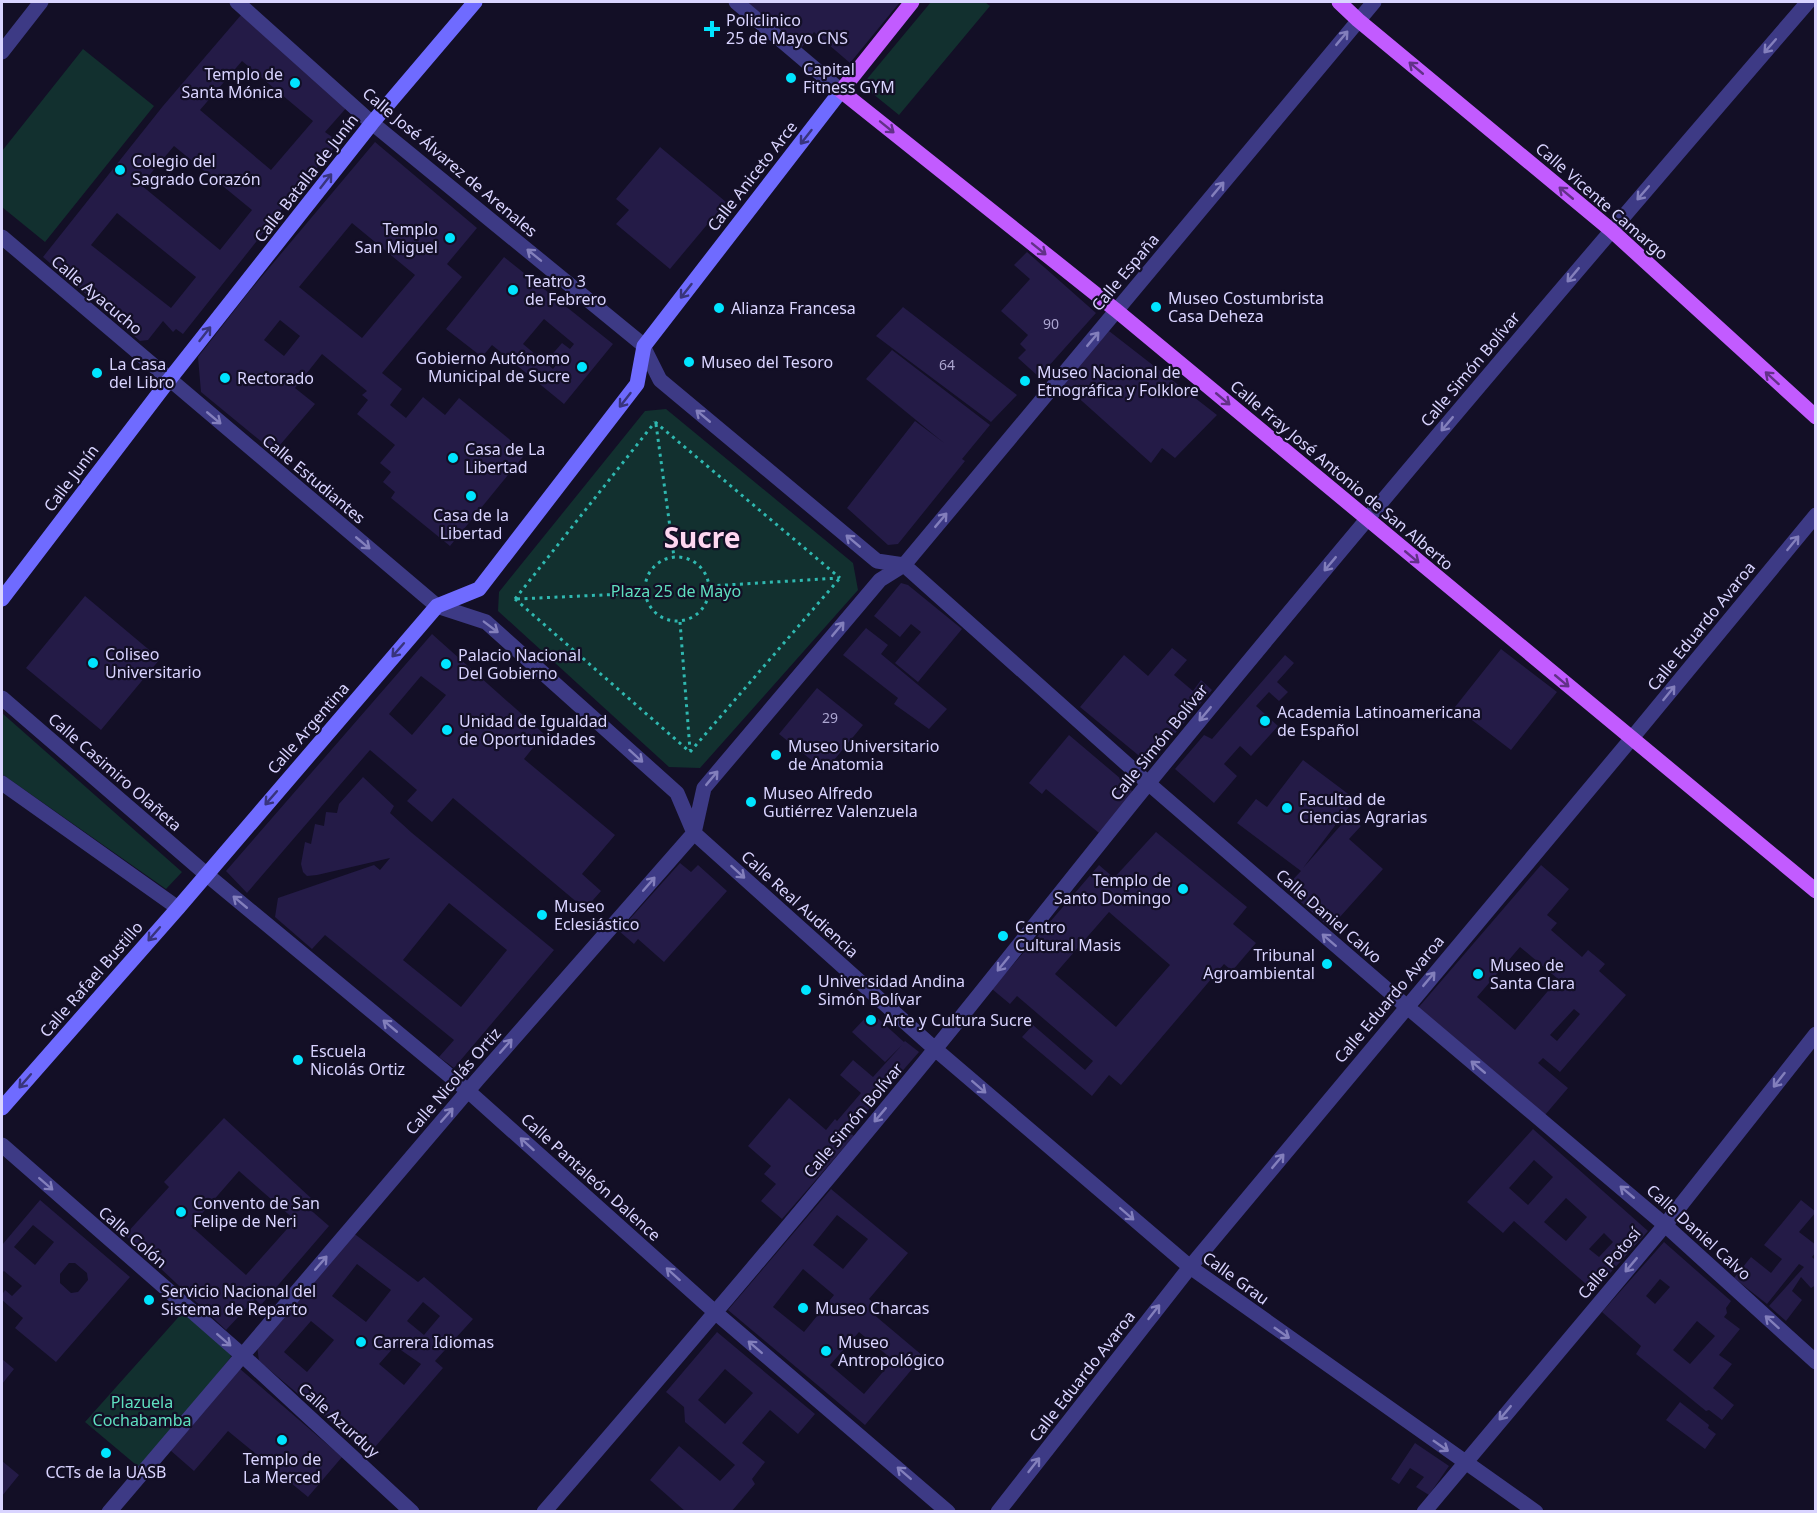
<svg xmlns="http://www.w3.org/2000/svg" width="1817" height="1513" font-family="'Noto Sans',sans-serif">
	<rect width="100%" height="100%" fill="#130f26"/>
	<path fill="#12302f" d="M931,2H985L990,6L899,115L862,85Z
		M83,49L154,106L45,242L2,207V151Z
		M666,409L853,563L858,590L700,768L669,767L498,611L499,592L645,411Z
		M2,713L182,872L166,889L2,774Z
		M183,1312L230,1352L231,1357L141,1469L85,1422Z"/>
	<path fill="#241b47" fill-rule="evenodd" d="M746,2H900L850,63L814,32L802,47Z
		M241,15L348,106L325,132L339,142L283,208L183,334L176,329L173,332L163,321L148,340L140,341L43,257L163,106ZM242,61L313,121L271,170L200,110ZM174,146L252,210L220,250L141,185ZM117,213L196,277L171,308L91,245Z
		M375,142L477,228L447,264L462,277L382,373L402,389L390,405L406,418L423,397L445,415L459,398L526,453L450,546L391,498L395,492L383,482L391,472L380,463L395,445L357,414L368,400L362,395L367,391L322,354L295,388L315,404L274,452L201,392L198,357L248,293ZM352,223L415,275L362,338L299,287ZM280,320L300,336L284,356L264,340Z
		M660,147L726,202L670,269L616,224L629,210L616,199Z
		M1027,252L1096,313L1039,377L1018,358L1026,350L1020,344L1028,335L1001,311L1030,279L1014,265Z
		M504,257L613,344L564,404L492,345L482,357L446,329ZM544,319L574,344L570,349L562,343L549,358L557,364L553,369L523,344Z
		M903,307L1017,395L991,422L876,336Z
		M1109,331L1217,415L1175,458L1162,448L1151,463L1063,384Z
		M892,350L990,425L962,459L965,461L898,544L888,545L847,508L915,421L944,443L866,379Z
		M901,583L908,585L962,629L918,682L895,663L921,632L911,624L900,637L874,616Z
		M85,596L160,659L101,730L26,668Z
		M866,628L888,645L881,654L947,709L929,729L894,704L898,698L843,655Z
		M432,634L544,734L524,759L615,835L582,874L601,891L585,909L453,798L432,822L407,801L417,790L370,750L247,893L226,871ZM421,676L446,695L412,735L389,714Z
		M1172,648L1187,660L1174,675L1193,691L1201,680L1212,690L1149,764L1080,707L1124,655L1148,676Z
		M1501,649L1557,692L1511,750L1455,707Z
		M1285,655L1294,663L1277,682L1288,692L1279,701L1269,692L1256,706L1278,726L1251,756L1240,746L1224,764L1237,776L1214,803L1175,769L1204,735L1212,739Z
		M817,688L863,725L825,771L779,734Z
		M1069,735L1121,779L1132,791L1131,795L1099,833L1046,789L1042,794L1029,783Z
		M1303,760L1355,799L1303,868L1349,816L1361,826L1349,839L1383,869L1330,928L1285,888L1301,871L1237,823L1256,799L1267,807Z
		M363,777L394,806L390,813L412,833L554,950L454,1068L439,1057L454,1040L325,935L312,949L275,917L278,898L374,865L380,870L390,858L317,875L307,876L303,872L301,864L305,842L311,844L315,824L324,826L326,812L337,813L339,804ZM449,903L507,950L461,1007L403,960Z
		M1156,832L1247,907L1233,924L1256,943L1232,971L1224,964L1121,1085L1109,1075L1092,1096L1022,1037L1033,1025L1085,1070L1093,1061L1017,996L1010,1004L992,989L1099,865L1114,878ZM1109,912L1170,965L1116,1027L1055,974Z
		M680,863L691,872L698,865L727,891L664,962L638,939L634,944L619,931Z
		M1541,865L1569,889L1547,915L1557,923L1551,930L1582,957L1588,950L1605,964L1599,971L1626,995L1560,1072L1543,1058L1538,1063L1568,1088L1545,1115L1418,1008ZM1520,947L1558,979L1515,1030L1477,997ZM1574,1009L1580,1014L1557,1041L1550,1035Z
		M871,1012L904,1042L905,1041L919,1052L849,1132L854,1136L782,1219L761,1201L776,1184L764,1174L771,1166L748,1146L789,1098L826,1130L835,1119L837,1121L861,1093L840,1075L853,1060L873,1077L902,1045L885,1062L852,1032Z
		M224,1118L312,1199L306,1206L329,1226L261,1305L255,1299L226,1330L125,1235L169,1187L164,1182ZM239,1171L295,1220L246,1275L191,1226Z
		M1533,1129L1648,1231L1594,1291L1514,1221L1503,1233L1467,1202ZM1534,1160L1553,1177L1528,1205L1509,1188ZM1566,1198L1587,1217L1566,1241L1544,1222ZM1604,1233L1613,1242L1599,1257L1589,1249Z
		M831,1189L908,1253L869,1299L877,1306L872,1313L923,1356L865,1425L728,1310ZM837,1215L868,1239L843,1269L813,1245ZM803,1269L834,1295L804,1332L773,1307ZM859,1332L893,1360L864,1394L830,1365Z
		M40,1200L130,1277L56,1362L15,1328L23,1318L2,1300V1295L5,1290L12,1296L22,1286L4,1271L2,1273V1245ZM33,1225L54,1242L35,1265L14,1247ZM69,1263H75L87,1273L88,1280L78,1292L71,1293L60,1283V1274Z
		M1801,1200L1816,1212L1799,1232L1816,1245V1252L1812,1257L1816,1261V1285L1811,1288L1801,1277L1792,1291L1802,1300L1786,1321L1769,1306L1804,1267L1799,1264L1767,1304L1734,1278L1751,1257L1771,1273L1782,1259L1764,1245Z
		M352,1232L418,1282L424,1277L473,1319L435,1361L443,1368L369,1454L259,1361L257,1346ZM357,1264L391,1290L366,1322L332,1296ZM423,1302L440,1316L424,1335L407,1321ZM311,1321L334,1340L307,1372L284,1352ZM395,1346L421,1364L404,1385L379,1364Z
		M1664,1242L1731,1301L1726,1308L1727,1313L1724,1317L1740,1329L1719,1355L1732,1364L1713,1388L1734,1405L1722,1420L1709,1410L1706,1411L1636,1354L1641,1346L1602,1312ZM1660,1279L1670,1287L1655,1304L1646,1296ZM1697,1321L1715,1336L1690,1364L1673,1350Z
		M717,1332L815,1414L798,1434L770,1410L742,1443L765,1462L752,1479L755,1484L731,1512H686L650,1480L679,1446L720,1481L735,1465L685,1422L684,1407L666,1392ZM725,1369L753,1393L725,1424L698,1400Z
		M2,1359L14,1369L2,1384Z
		M239,1368L342,1457L308,1497L228,1431L194,1471L170,1450Z
		M1680,1402L1709,1425L1708,1428L1716,1434L1705,1449L1666,1420Z
		M1415,1443L1449,1466L1429,1495L1416,1487L1424,1477L1410,1468L1399,1484L1391,1479Z
		M2,1461L19,1475L2,1496Z"/>
	<g fill="none" stroke-linecap="round" stroke-linejoin="round">
		<path stroke="#2fb8b0" stroke-width="3" stroke-dasharray="3 4.5" stroke-linecap="butt" d="M655,422L840,578
			M656,424L674,557
			M645 589a32 32 0 1 1 64 0a32 32 0 1 1-64 0Z
			M710,586L839,578
			M515,599L690,752
			M515,599L655,422
			M517,599L645,593
			M680,622L690,750
			M690,752L840,578"/>
		<path stroke="#3d3a85" stroke-width="15" d="M237,2L372,123L642,344L660,380L877,561L904,565
			M736,2L841,91
			M2,52L41,2
			M2,237L437,606L486,622L677,793L694,833L935,1049L1190,1267L1536,1512
			M904,565L1148,783L1406,1006L1665,1225L1816,1362
			M2,698L206,874L468,1091L716,1313L948,1512
			M2,783L178,908
			M2,1145L242,1355L412,1512
			M109,1512L478,1079L694,833L704,788L880,580L904,565L1374,2
			M544,1512C678,1357 811,1201 940,1043C1011,956 1080,867 1151,780C1366,517 1586,259 1808,2
			M998,1512L1190,1267L1632,738L1816,515
			M1424,1512L1665,1225L1816,1034"/>
		<path stroke="#6f6bff" stroke-width="15" d="M2,599L169,380L372,123L475,2
			M2,1108L178,908L437,606L479,589L637,384L644,346L841,91"/>
		<path stroke="#c25bff" stroke-width="15" d="M912,2L841,91L1117,311L1816,891
			M1339,2L1358,20L1611,230L1816,417"/>
	</g>
	<defs><path id="oneway-shaft" d="M-6 0H5M1.5-3L5.5 0L1.5 3" fill="none" stroke-width="1.6" stroke-linecap="round" stroke-linejoin="round" transform="scale(1.5)"/></defs>
	<g stroke="#837fbc">
		<use href="#oneway-shaft" transform="translate(1342 38) rotate(-50)"/>
		<use href="#oneway-shaft" transform="translate(1770 46) rotate(131)"/>
		<use href="#oneway-shaft" transform="translate(1218 189) rotate(-50)"/>
		<use href="#oneway-shaft" transform="translate(1643 193) rotate(131)"/>
		<use href="#oneway-shaft" transform="translate(534 255) rotate(-141)"/>
		<use href="#oneway-shaft" transform="translate(1573 275) rotate(130)"/>
		<use href="#oneway-shaft" transform="translate(1093 339) rotate(-50)"/>
		<use href="#oneway-shaft" transform="translate(703 416) rotate(-140)"/>
		<use href="#oneway-shaft" transform="translate(214 418) rotate(40)"/>
		<use href="#oneway-shaft" transform="translate(1447 424) rotate(130)"/>
		<use href="#oneway-shaft" transform="translate(941 520) rotate(-50)"/>
		<use href="#oneway-shaft" transform="translate(853 541) rotate(-140)"/>
		<use href="#oneway-shaft" transform="translate(363 543) rotate(40)"/>
		<use href="#oneway-shaft" transform="translate(1793 543) rotate(-51)"/>
		<use href="#oneway-shaft" transform="translate(1330 564) rotate(130)"/>
		<use href="#oneway-shaft" transform="translate(491 627) rotate(37)"/>
		<use href="#oneway-shaft" transform="translate(838 629) rotate(-50)"/>
		<use href="#oneway-shaft" transform="translate(1669 693) rotate(-51)"/>
		<use href="#oneway-shaft" transform="translate(1205 714) rotate(130)"/>
		<use href="#oneway-shaft" transform="translate(636 756) rotate(42)"/>
		<use href="#oneway-shaft" transform="translate(712 778) rotate(-50)"/>
		<use href="#oneway-shaft" transform="translate(738 872) rotate(42)"/>
		<use href="#oneway-shaft" transform="translate(649 884) rotate(-49)"/>
		<use href="#oneway-shaft" transform="translate(240 902) rotate(-140)"/>
		<use href="#oneway-shaft" transform="translate(1329 940) rotate(-139)"/>
		<use href="#oneway-shaft" transform="translate(1003 964) rotate(129)"/>
		<use href="#oneway-shaft" transform="translate(1429 979) rotate(-50)"/>
		<use href="#oneway-shaft" transform="translate(390 1026) rotate(-140)"/>
		<use href="#oneway-shaft" transform="translate(506 1046) rotate(-49)"/>
		<use href="#oneway-shaft" transform="translate(1478 1067) rotate(-140)"/>
		<use href="#oneway-shaft" transform="translate(1779 1080) rotate(128)"/>
		<use href="#oneway-shaft" transform="translate(979 1087) rotate(41)"/>
		<use href="#oneway-shaft" transform="translate(447 1115) rotate(-49)"/>
		<use href="#oneway-shaft" transform="translate(880 1115) rotate(130)"/>
		<use href="#oneway-shaft" transform="translate(527 1144) rotate(-138)"/>
		<use href="#oneway-shaft" transform="translate(1278 1161) rotate(-50)"/>
		<use href="#oneway-shaft" transform="translate(46 1184) rotate(41)"/>
		<use href="#oneway-shaft" transform="translate(1627 1192) rotate(-140)"/>
		<use href="#oneway-shaft" transform="translate(1127 1214) rotate(41)"/>
		<use href="#oneway-shaft" transform="translate(321 1263) rotate(-49)"/>
		<use href="#oneway-shaft" transform="translate(1631 1265) rotate(130)"/>
		<use href="#oneway-shaft" transform="translate(673 1274) rotate(-138)"/>
		<use href="#oneway-shaft" transform="translate(1154 1312) rotate(-52)"/>
		<use href="#oneway-shaft" transform="translate(1772 1322) rotate(-138)"/>
		<use href="#oneway-shaft" transform="translate(1282 1333) rotate(35)"/>
		<use href="#oneway-shaft" transform="translate(224 1340) rotate(41)"/>
		<use href="#oneway-shaft" transform="translate(755 1347) rotate(-139)"/>
		<use href="#oneway-shaft" transform="translate(1505 1413) rotate(130)"/>
		<use href="#oneway-shaft" transform="translate(1441 1446) rotate(35)"/>
		<use href="#oneway-shaft" transform="translate(1034 1465) rotate(-52)"/>
		<use href="#oneway-shaft" transform="translate(904 1473) rotate(-139)"/>
	</g>
	<g stroke="#623188">
		<use href="#oneway-shaft" transform="translate(1416 68) rotate(-140)"/>
		<use href="#oneway-shaft" transform="translate(887 127) rotate(39)"/>
		<use href="#oneway-shaft" transform="translate(1566 193) rotate(-140)"/>
		<use href="#oneway-shaft" transform="translate(1039 249) rotate(39)"/>
		<use href="#oneway-shaft" transform="translate(1772 378) rotate(-138)"/>
		<use href="#oneway-shaft" transform="translate(1223 399) rotate(40)"/>
		<use href="#oneway-shaft" transform="translate(1412 557) rotate(40)"/>
		<use href="#oneway-shaft" transform="translate(1562 681) rotate(40)"/>
	</g>
	<g stroke="#38347d">
		<use href="#oneway-shaft" transform="translate(806 137) rotate(128)"/>
		<use href="#oneway-shaft" transform="translate(326 181) rotate(-52)"/>
		<use href="#oneway-shaft" transform="translate(686 291) rotate(128)"/>
		<use href="#oneway-shaft" transform="translate(205 334) rotate(-52)"/>
		<use href="#oneway-shaft" transform="translate(625 400) rotate(128)"/>
		<use href="#oneway-shaft" transform="translate(398 650) rotate(131)"/>
		<use href="#oneway-shaft" transform="translate(271 798) rotate(131)"/>
		<use href="#oneway-shaft" transform="translate(154 934) rotate(131)"/>
		<use href="#oneway-shaft" transform="translate(25 1081) rotate(131)"/>
	</g>
	<g fill="#00e5ff" stroke="#130f26" stroke-width="2">
		<path d="M709 20h6v6h6v6h-6v6h-6v-6h-6v-6h6z"/>
		<circle cx="791" cy="78" r="6"/>
		<circle cx="295" cy="83" r="6"/>
		<circle cx="120" cy="170" r="6"/>
		<circle cx="450" cy="238" r="6"/>
		<circle cx="513" cy="290" r="6"/>
		<circle cx="1156" cy="307" r="6"/>
		<circle cx="719" cy="308" r="6"/>
		<circle cx="689" cy="362" r="6"/>
		<circle cx="582" cy="367" r="6"/>
		<circle cx="97" cy="373" r="6"/>
		<circle cx="225" cy="378" r="6"/>
		<circle cx="1025" cy="381" r="6"/>
		<circle cx="453" cy="458" r="6"/>
		<circle cx="471" cy="496" r="6"/>
		<circle cx="93" cy="663" r="6"/>
		<circle cx="446" cy="664" r="6"/>
		<circle cx="1265" cy="721" r="6"/>
		<circle cx="447" cy="730" r="6"/>
		<circle cx="776" cy="755" r="6"/>
		<circle cx="751" cy="802" r="6"/>
		<circle cx="1287" cy="808" r="6"/>
		<circle cx="1183" cy="889" r="6"/>
		<circle cx="542" cy="915" r="6"/>
		<circle cx="1003" cy="936" r="6"/>
		<circle cx="1327" cy="964" r="6"/>
		<circle cx="1478" cy="974" r="6"/>
		<circle cx="806" cy="990" r="6"/>
		<circle cx="871" cy="1020" r="6"/>
		<circle cx="298" cy="1060" r="6"/>
		<circle cx="181" cy="1212" r="6"/>
		<circle cx="149" cy="1300" r="6"/>
		<circle cx="803" cy="1308" r="6"/>
		<circle cx="361" cy="1342" r="6"/>
		<circle cx="826" cy="1351" r="6"/>
		<circle cx="282" cy="1440" r="6"/>
		<circle cx="106" cy="1453" r="6"/>
	</g>
	<g text-anchor="middle" stroke-width="4.5" stroke-linejoin="round" paint-order="stroke">
		<g font-size="14" fill="#aca6d1">
			<text x="1051" y="329">90</text>
			<text x="947" y="370">64</text>
			<text x="830" y="723">29</text>
		</g>
		<g font-size="16" fill="#d9d4ff" stroke="#130f26" text-anchor="start">
			<text x="726" y="26">Policlinico<tspan x="726" dy="18">25 de Mayo CNS</tspan></text>
			<text x="803" y="75">Capital<tspan x="803" dy="18">Fitness GYM</tspan></text>
			<text x="283" y="80" text-anchor="end">Templo de<tspan x="283" dy="18">Santa Mónica</tspan></text>
			<text x="132" y="167">Colegio del<tspan x="132" dy="18">Sagrado Corazón</tspan></text>
			<text x="438" y="235" text-anchor="end">Templo<tspan x="438" dy="18">San Miguel</tspan></text>
			<text x="525" y="287">Teatro 3<tspan x="525" dy="18">de Febrero</tspan></text>
			<text x="1168" y="304">Museo Costumbrista<tspan x="1168" dy="18">Casa Deheza</tspan></text>
			<text x="731" y="314">Alianza Francesa</text>
			<text x="570" y="364" text-anchor="end">Gobierno Autónomo<tspan x="570" dy="18">Municipal de Sucre</tspan></text>
			<text x="701" y="368">Museo del Tesoro</text>
			<text x="109" y="370">La Casa<tspan x="109" dy="18">del Libro</tspan></text>
			<text x="1037" y="378">Museo Nacional de<tspan x="1037" dy="18">Etnográfica y Folklore</tspan></text>
			<text x="237" y="384">Rectorado</text>
			<text x="465" y="455">Casa de La<tspan x="465" dy="18">Libertad</tspan></text>
			<text x="471" y="521" text-anchor="middle">Casa de la<tspan x="471" dy="18">Libertad</tspan></text>
			<text x="105" y="660">Coliseo<tspan x="105" dy="18">Universitario</tspan></text>
			<text x="458" y="661">Palacio Nacional<tspan x="458" dy="18">Del Gobierno</tspan></text>
			<text x="1277" y="718">Academia Latinoamericana<tspan x="1277" dy="18">de Español</tspan></text>
			<text x="459" y="727">Unidad de Igualdad<tspan x="459" dy="18">de Oportunidades</tspan></text>
			<text x="788" y="752">Museo Universitario<tspan x="788" dy="18">de Anatomia</tspan></text>
			<text x="763" y="799">Museo Alfredo<tspan x="763" dy="18">Gutiérrez Valenzuela</tspan></text>
			<text x="1299" y="805">Facultad de<tspan x="1299" dy="18">Ciencias Agrarias</tspan></text>
			<text x="1171" y="886" text-anchor="end">Templo de<tspan x="1171" dy="18">Santo Domingo</tspan></text>
			<text x="554" y="912">Museo<tspan x="554" dy="18">Eclesiástico</tspan></text>
			<text x="1015" y="933">Centro<tspan x="1015" dy="18">Cultural Masis</tspan></text>
			<text x="1315" y="961" text-anchor="end">Tribunal<tspan x="1315" dy="18">Agroambiental</tspan></text>
			<text x="1490" y="971">Museo de<tspan x="1490" dy="18">Santa Clara</tspan></text>
			<text x="818" y="987">Universidad Andina<tspan x="818" dy="18">Simón Bolívar</tspan></text>
			<text x="883" y="1026">Arte y Cultura Sucre</text>
			<text x="310" y="1057">Escuela<tspan x="310" dy="18">Nicolás Ortiz</tspan></text>
			<text x="193" y="1209">Convento de San<tspan x="193" dy="18">Felipe de Neri</tspan></text>
			<text x="161" y="1297">Servicio Nacional del<tspan x="161" dy="18">Sistema de Reparto</tspan></text>
			<text x="815" y="1314">Museo Charcas</text>
			<text x="373" y="1348">Carrera Idiomas</text>
			<text x="838" y="1348">Museo<tspan x="838" dy="18">Antropológico</tspan></text>
			<text x="282" y="1465" text-anchor="middle">Templo de<tspan x="282" dy="18">La Merced</tspan></text>
			<text x="106" y="1478" text-anchor="middle">CCTs de la UASB</text>
		</g>
		<g font-size="16" fill="#d9d4ff" stroke="#130f26">
			<text transform="translate(450 162) rotate(40)" y="6">Calle José Álvarez de Arenales</text>
			<text transform="translate(752 176) rotate(-52)" y="6">Calle Aniceto Arce</text>
			<text transform="translate(306 178) rotate(-52)" y="6">Calle Batalla de Junín</text>
			<text transform="translate(1602 201) rotate(41)" y="6">Calle Vicente Camargo</text>
			<text transform="translate(1125 272) rotate(-50)" y="6">Calle España</text>
			<text transform="translate(97 295) rotate(40)" y="6">Calle Ayacucho</text>
			<text transform="translate(1470 369) rotate(-50)" y="6">Calle Simón Bolívar</text>
			<text transform="translate(1342 475) rotate(40)" y="6">Calle Fray José Antonio de San Alberto</text>
			<text transform="translate(71 478) rotate(-53)" y="6">Calle Junín</text>
			<text transform="translate(314 479) rotate(40)" y="6">Calle Estudiantes</text>
			<text transform="translate(1701 626) rotate(-51)" y="6">Calle Eduardo Avaroa</text>
			<text transform="translate(308 728) rotate(-49)" y="6">Calle Argentina</text>
			<text transform="translate(1159 742) rotate(-51)" y="6">Calle Simón Bolívar</text>
			<text transform="translate(115 772) rotate(41)" y="6">Calle Casimiro Olañeta</text>
			<text transform="translate(800 904) rotate(42)" y="6">Calle Real Audiencia</text>
			<text transform="translate(1329 916) rotate(41)" y="6">Calle Daniel Calvo</text>
			<text transform="translate(91 979) rotate(-49)" y="6">Calle Rafael Bustillo</text>
			<text transform="translate(1389 999) rotate(-50)" y="6">Calle Eduardo Avaroa</text>
			<text transform="translate(453 1081) rotate(-49)" y="6">Calle Nicolás Ortiz</text>
			<text transform="translate(853 1120) rotate(-50)" y="6">Calle Simón Bolívar</text>
			<text transform="translate(591 1177) rotate(42)" y="6">Calle Pantaleón Dalence</text>
			<text transform="translate(1699 1232) rotate(42)" y="6">Calle Daniel Calvo</text>
			<text transform="translate(133 1237) rotate(41)" y="6">Calle Colón</text>
			<text transform="translate(1609 1263) rotate(-50)" y="6">Calle Potosí</text>
			<text transform="translate(1236 1278) rotate(36)" y="6">Calle Grau</text>
			<text transform="translate(1082 1376) rotate(-52)" y="6">Calle Eduardo Avaroa</text>
			<text transform="translate(339 1420) rotate(42)" y="6">Calle Azurduy</text>
		</g>
		<g font-size="16" fill="#5fe0c0" stroke="#130f26">
			<text x="676" y="597">Plaza 25 de Mayo</text>
			<text x="142" y="1408">Plazuela<tspan x="142" dy="18">Cochabamba</tspan></text>
		</g>
		<g font-size="28" font-weight="bold" fill="#ffd6f0" stroke="#130f26">
			<text x="702" y="548">Sucre</text>
		</g>
	</g>
	<rect width="1817" height="1513" fill="none" stroke="#d9d4ff" stroke-width="6"/>
</svg>
